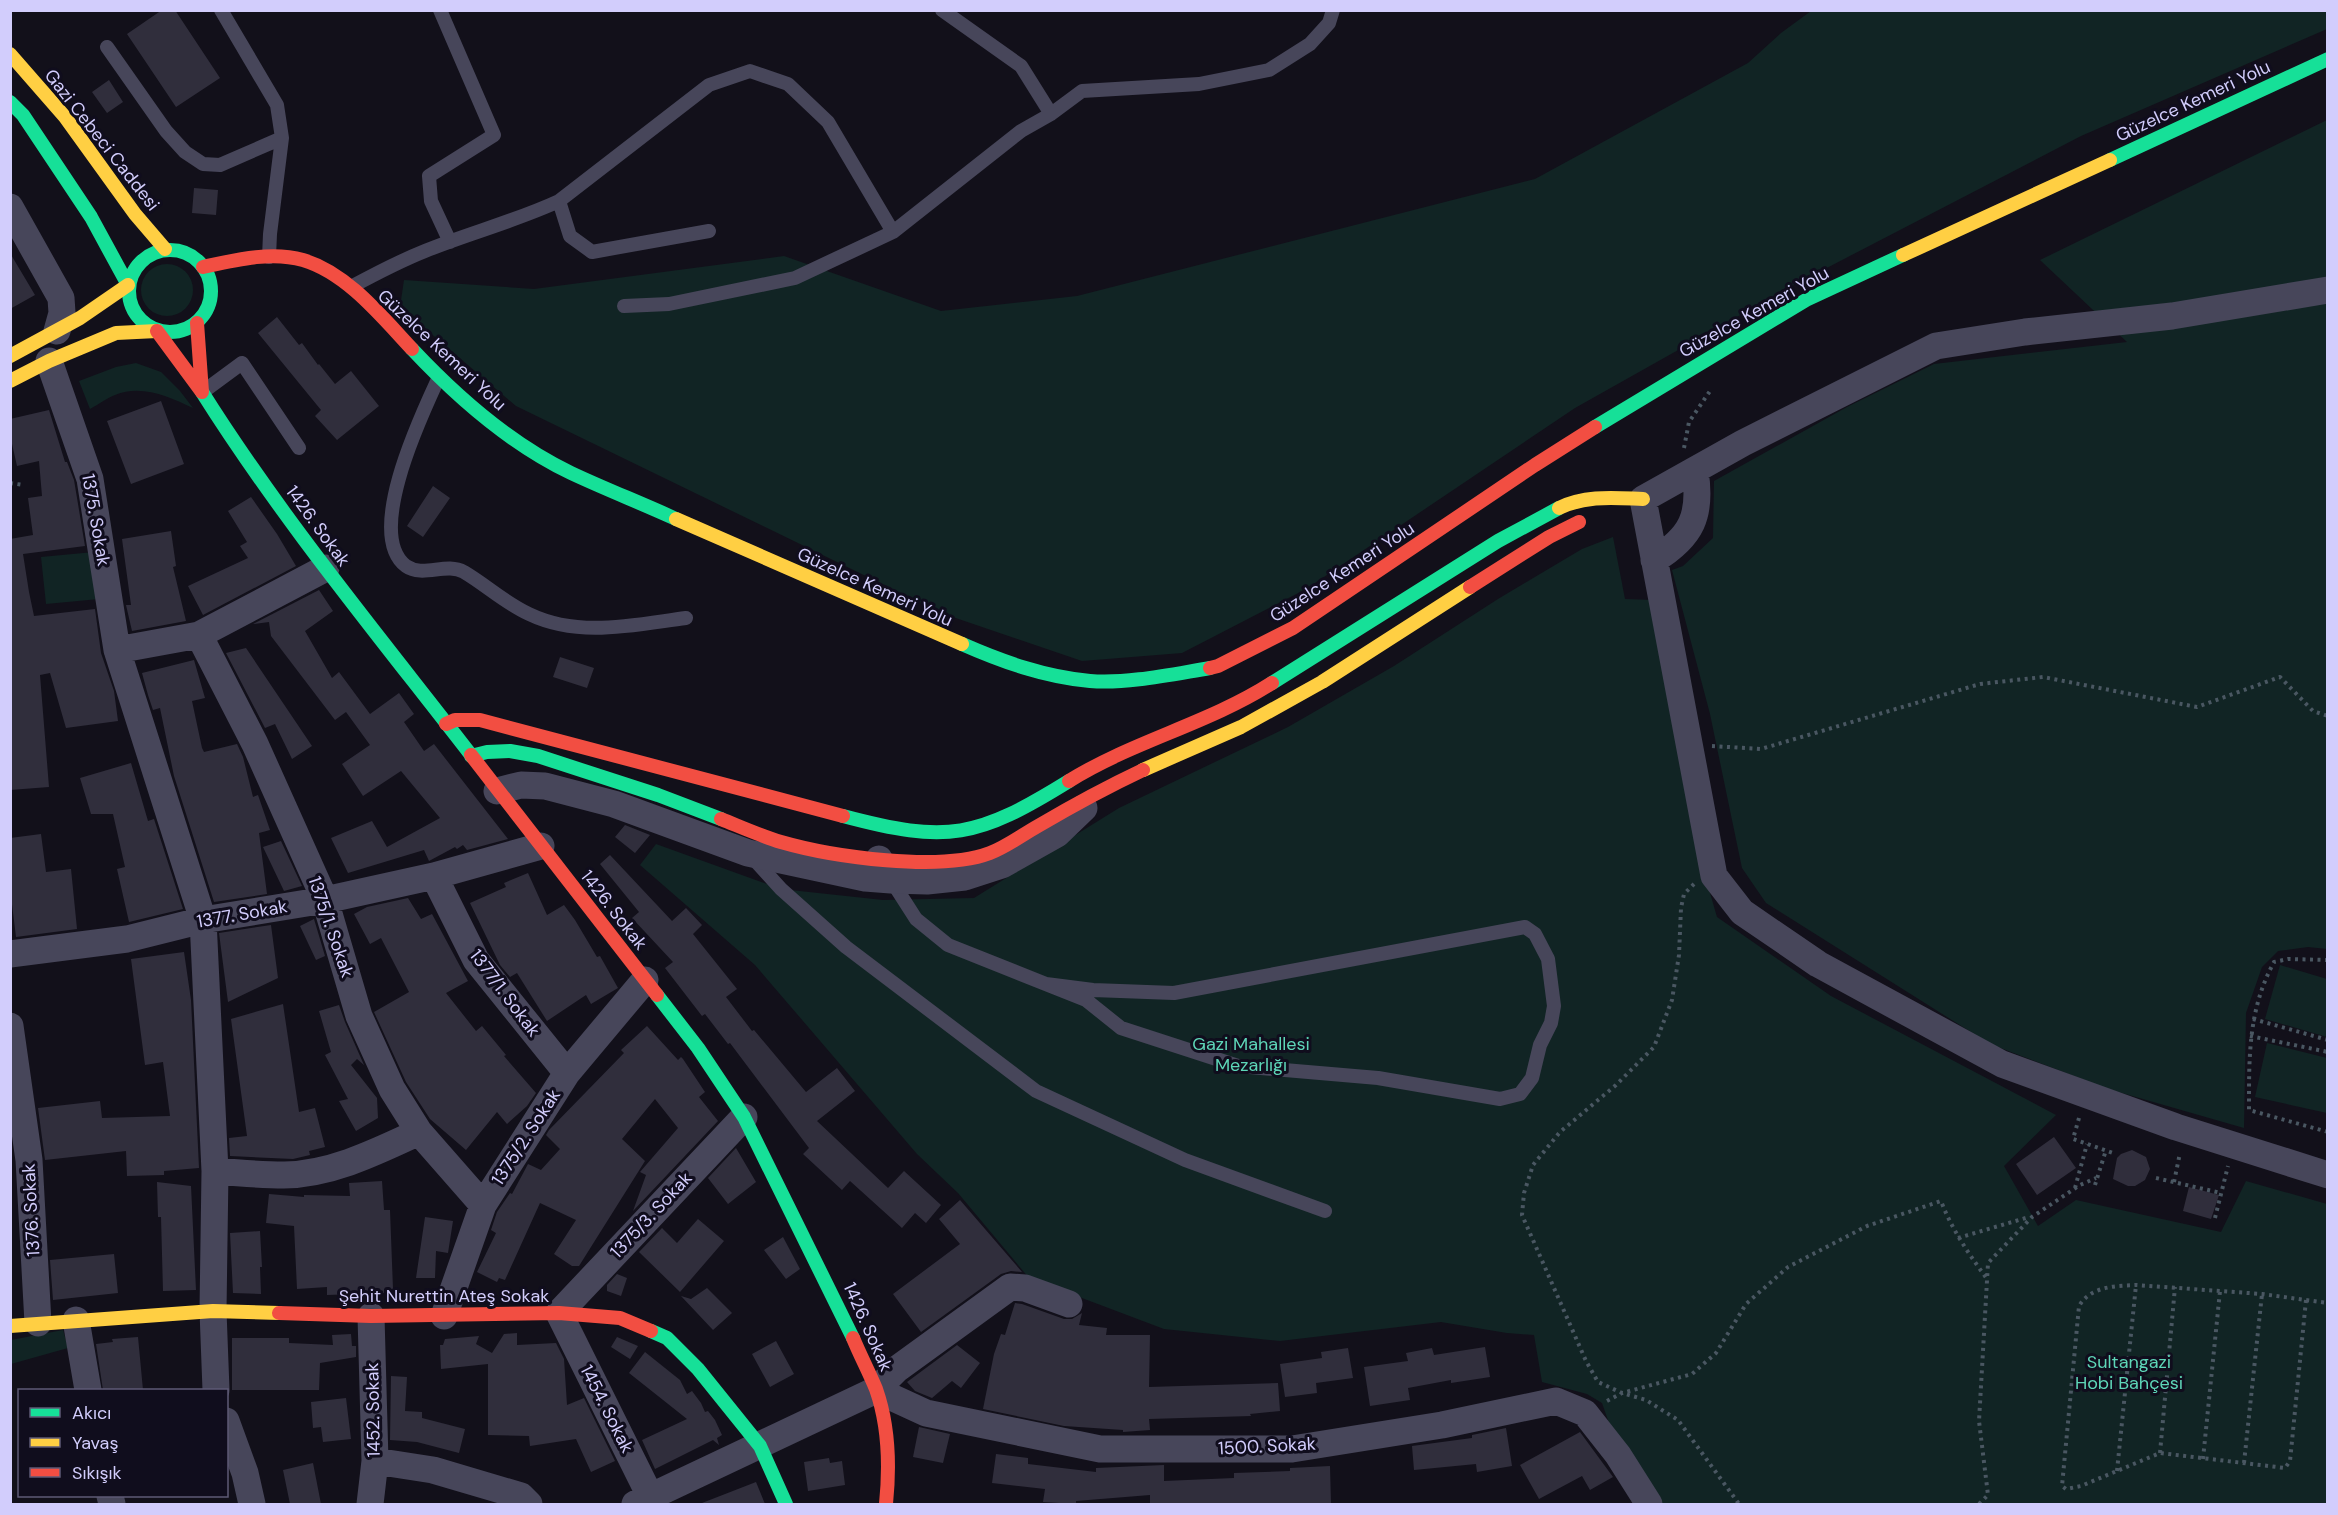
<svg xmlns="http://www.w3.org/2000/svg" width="2338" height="1515" font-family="'DM Sans',sans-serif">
	<rect width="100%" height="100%" fill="#12101a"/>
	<path fill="#112424" d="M1811,11H2327V29L2081,136L1792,286L1575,408L1306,589L1182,653L1082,661L944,614L516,406L400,307L404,280L534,289L784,256L941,311L1077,296L1535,179L1748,63L1781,33Z
		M2327,120V949L2308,947L2278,951L2262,967L2246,1013L2244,1128L2108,1089L1990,1044L1766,903L1742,868L1710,714L1672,570L1683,566L1713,538L1714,481L1847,407L1934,364L2127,342L2040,260Z
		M141 290a26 26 0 1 1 52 0a26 26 0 1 1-52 0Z
		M136,363L161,372L180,391L193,408C169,397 142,384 115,395C107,398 99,404 90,409L79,381L116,367Z
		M1613,537L1625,599L1653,600L1694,838L1717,917L1831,996L2056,1115L2004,1166L2038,1226L2076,1200L2221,1232L2246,1181L2327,1204V1504H1656L1609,1423L1602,1403L1587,1394L1542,1382L1534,1335L1507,1333L1441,1322L1280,1341L1164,1329L1029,1278L958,1193L917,1154L755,965L640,865L656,844L781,889L883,900L974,898L1119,808L1288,727L1394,666L1498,599L1582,549Z
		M94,552L99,599L46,604L41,557Z
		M2280,965L2327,979V1037L2265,1019Z
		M2267,1043L2327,1058V1113L2255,1097Z
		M63,1330L68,1348L11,1364V1340Z"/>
	<path fill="#302e3c" d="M162,10H175L220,78L176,107L127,34Z
		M109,80L123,102L107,113L92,92Z
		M194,188L218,190L216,215L192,213Z
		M10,253L35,295L10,309Z
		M277,317L299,345L302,343L318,365L319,364L335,384L351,371L379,406L337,440L315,416L321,410L258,333Z
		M161,401L184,464L131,484L107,421Z
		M49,410L65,462H67L74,480L85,546L23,554L29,592L34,616L95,609L101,653L114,691L118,721L66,728L50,673L40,675L49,787L10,790V539L33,535L28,498L42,496L39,461L17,466L10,435V419Z
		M433,486L450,498L423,537L407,526Z
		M251,497L277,534L296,566L203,615L188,586L248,558L240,546L247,542L228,511Z
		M171,531L176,566L173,567L186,621L132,631L126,605H131L122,539Z
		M319,590L333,611L305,631L332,678L339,672L370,714L399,693L414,714L404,722L424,751L434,744L508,839L467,850L463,845L457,849L455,847L429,861L424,850L348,873L331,838L372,821L387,847L440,818L401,771L363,796L342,764L370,745L346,712L335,720L271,636L269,622L253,624Z
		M246,648L312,746L292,759L275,724L265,728L226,653Z
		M560,657L594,668L587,688L553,677Z
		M194,660L205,698L192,701L202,748L204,752L237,744L243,757L253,797L258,795L270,830L259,833L267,894L214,902L174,776L160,708L153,710L148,695L142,673Z
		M131,763L148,821L154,819L183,909L129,922L117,869L125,867L113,814H91L80,778Z
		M625,825L650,835L635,853L615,837Z
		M41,834L46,872L71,869L77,929L16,937L10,888V838Z
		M281,841L302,886L284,891L263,847Z
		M610,855L672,921L686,908L702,925L693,934L737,989L726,997L752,1031L754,1030L806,1092L837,1068L855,1091L817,1121L888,1188L904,1171L941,1205L926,1223L915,1213L902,1228L850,1181L842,1190L803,1154L809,1148L730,1043L728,1044L705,1014L702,1016L665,968L673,962L632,918L639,912L600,864Z
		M528,873L547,915L564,905L575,920L597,957L600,956L618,988L591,1004L586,995L547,1021L517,973L510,977L500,965L470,903L506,887L504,883Z
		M408,898L421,919L432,914L468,981L446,993L476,1031L482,1026L506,1055L504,1056L536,1093L527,1106L507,1124L497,1112L466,1150L430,1119L406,1082L374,1012L409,992L381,938L370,944L354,914L367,907Z
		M314,919L325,956L316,960L300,926Z
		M271,925L278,978L228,1002L219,933Z
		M184,952L191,1000L199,1168L164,1171V1175L127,1176L126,1151L45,1160L38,1108L100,1101L102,1118L170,1116L163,1062L145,1065L131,959Z
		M283,1004L299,1112L315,1108L325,1147L309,1151L310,1155L293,1159L230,1156L229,1138L247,1136L231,1019Z
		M339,1005L345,1022L364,1065L357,1059L351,1065L377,1098L378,1118L356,1131L339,1101L348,1099L325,1055L331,1052L319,1011Z
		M647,1026L678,1060L681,1057L683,1059L705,1092L699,1097L718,1121L633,1211L646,1175L640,1172L678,1128L655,1099L622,1139L645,1161L579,1266H572L554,1254L576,1220L540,1203L505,1280L499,1278L497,1282L477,1272L496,1233L491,1230L497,1212L510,1193L512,1194L528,1164L541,1170L560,1149L546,1135L549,1130L624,1053L621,1050Z
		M2054,1137L2076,1168L2037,1195L2016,1164Z
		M736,1148L756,1182L728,1204L708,1178Z
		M2132,1150L2146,1157L2150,1169L2145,1180L2135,1186H2128L2113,1179L2117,1158L2121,1154Z
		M382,1181L384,1210H390L393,1289H384V1293L327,1295V1287L297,1289L294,1226L266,1223L269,1194L304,1197V1195L350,1196L349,1183Z
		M157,1182L191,1186L196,1290L163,1291L161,1217H158Z
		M2189,1187L2219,1195L2211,1219L2183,1211Z
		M960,1200L1022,1272L1011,1271L1001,1274L921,1332L893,1294L960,1244L939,1219Z
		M425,1217L453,1221L448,1253L436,1251L435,1278H416Z
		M698,1219L724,1241L680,1292L639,1252L662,1228L677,1243Z
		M260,1231L262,1267H260L261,1294L233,1293L230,1233Z
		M783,1237L800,1269L786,1279L764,1250Z
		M114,1254L118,1293L53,1300L50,1260Z
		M617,1274L627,1278L621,1296L607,1291V1285Z
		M707,1288L732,1313L713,1330L681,1296L691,1299Z
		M1015,1303L1022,1304L1064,1319H1072L1082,1313L1079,1325L1107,1328L1106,1335H1150L1149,1387L1278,1383L1280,1411L1250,1414L1251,1416L1149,1419L1150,1430L1123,1432V1430L1064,1426L983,1409L994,1354L1001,1334L1005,1335Z
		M517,1333V1345L556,1343L564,1359L567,1405L584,1398L615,1461L591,1472L576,1439L530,1446L529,1436L488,1435V1364L441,1369L440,1345H443L445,1339L479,1336L476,1344L492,1353L504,1334Z
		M351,1334L352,1346H356V1357L320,1363L319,1390H232V1338H289V1343L333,1345L332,1335Z
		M138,1337L143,1390H103L96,1344L113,1342L112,1339Z
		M617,1337L638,1346L630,1359L611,1347Z
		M776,1341L794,1374L770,1387L752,1354Z
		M957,1345L980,1363L961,1388L952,1381L932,1398L915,1391L907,1382Z
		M1485,1347L1490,1377L1451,1383V1380L1408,1388L1410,1400L1370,1406L1364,1367L1408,1361L1406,1353L1432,1348L1434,1355Z
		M1348,1348L1353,1378L1316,1383L1317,1393L1285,1397L1280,1364L1322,1358L1321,1352Z
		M645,1352L680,1380L687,1394L692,1391L701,1403L705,1412L708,1411L715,1420L722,1435L717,1438L719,1445L713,1440L655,1469L642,1440L687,1419L629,1373Z
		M391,1376L407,1377L405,1411L422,1412V1418L465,1429L459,1453L417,1442L390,1440Z
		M346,1398L351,1439L323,1442L321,1427L313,1428L311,1402Z
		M919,1427L950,1434L943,1463L913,1457Z
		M1506,1428L1512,1466L1477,1472L1476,1464L1414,1470L1412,1446L1472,1438V1435Z
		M1580,1432L1613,1477L1590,1490L1582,1476L1539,1499L1520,1465Z
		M996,1454L1028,1458V1464L1096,1472V1468L1164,1465V1481L1234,1478V1473L1290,1471V1468L1330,1466L1331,1504H1150V1495L1076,1501V1504L1043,1502L1045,1489L992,1483Z
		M829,1458L830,1463L842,1461L845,1485L808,1491L804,1462Z
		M313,1463L321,1504H290L283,1470Z
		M756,1482L765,1504H702V1503Z"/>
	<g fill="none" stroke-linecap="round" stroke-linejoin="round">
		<path stroke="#4a5762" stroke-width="4" stroke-dasharray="3 4.5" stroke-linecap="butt" d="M1684,448L1689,422L1710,391
			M10,483L23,485
			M1712,746L1761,749L1980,684L2043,677L2197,707L2280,677L2313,711L2328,716
			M1694,884L1684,894L1681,908L1679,955L1672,1000L1654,1047L1616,1085L1560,1132L1533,1165L1524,1193L1522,1215L1586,1361L1598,1382L1622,1393L1646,1400L1678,1420L1739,1504
			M2328,960L2288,959L2274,962C2248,1010 2249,1057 2249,1110L2328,1132
			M2253,1019L2328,1040
			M2250,1036L2328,1052
			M2079,1118L2073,1139L2116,1154
			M2156,1178L2221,1193
			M2174,1182L2180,1153
			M2095,1185L2106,1150
			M2075,1188L2087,1144
			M2215,1218L2228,1166
			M1958,1238L2029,1217
			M2306,1300L2290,1461L2285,1468L2160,1453L2081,1486L2066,1489L2062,1486L2079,1306C2091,1286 2115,1286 2136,1285L2262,1294L2328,1303
			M1607,1401L1622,1393L1692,1374L1716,1353L1746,1304L1788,1267L1867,1226L1941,1201C1952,1230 1969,1254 1987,1279
			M2160,1453L2175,1287
			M2203,1459L2220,1291
			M2244,1463L2262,1294
			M2117,1471L2136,1285
			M1979,1504L1988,1495L1979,1421L1988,1263L2032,1217L2080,1185L2096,1178"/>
		<path stroke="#47465a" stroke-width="14" d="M221,10L277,105L282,138L270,234L269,257
			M440,10L494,135L429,176L431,201L450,242
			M942,10L1021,66L1051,114
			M107,47L166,131L185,152L203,164L220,165L282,138
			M559,201L570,236L592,252L709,231
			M351,287C375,274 400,261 425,251C469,233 516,221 559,201L709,85L750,71L788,84L828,122L893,232
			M624,306L669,304L795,278L893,232L1021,131L1051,114L1082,91L1199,84L1269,70L1310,44L1329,23L1333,10
			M439,377C422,414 364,534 406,566C423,578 446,562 464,572C486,585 505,603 529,614C579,638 633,625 686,618
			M204,391L242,363L299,448
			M752,857L781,889L846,947L1036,1091L1185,1160L1325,1211
			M891,880L916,919L948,945L1086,1000L1121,1028L1238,1066L1378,1078L1500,1099L1520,1094L1532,1078L1540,1045L1551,1023L1554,1006L1548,959L1535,934L1525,927L1174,993L1093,990L1046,984"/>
		<path stroke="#47465a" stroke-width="27" d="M10,207L61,298L62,313L57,331
			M2328,290L2172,316L2025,332L1936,346L1743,443L1643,499L1714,876L1742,912L1818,964L2002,1064L2176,1127L2328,1175
			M49,361L90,479L117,650L203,920L215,1171L213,1311L216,1390
			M1654,560C1692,537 1702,515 1695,471
			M199,635L255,744L325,900L359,1016L392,1089L419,1132L483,1205
			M117,650L199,635L326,568
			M497,791L521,785L545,786L614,804L748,853L865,878L891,880L879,859
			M434,876L476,960L567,1073
			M891,880L927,881L965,877L1002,865L1057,834L1084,808
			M10,954L127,939L203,920L325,900L434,876L541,846
			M10,1026L29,1160L38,1323
			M215,1171C238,1173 261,1175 284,1175C332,1174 376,1152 419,1132
			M444,1316L483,1205L567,1073L645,980
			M76,1320L88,1390
			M876,1390L926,1413L1100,1449H1292L1442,1425L1556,1401L1585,1413L1618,1455L1649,1504
			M226,1421L245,1473L252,1504
			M375,1461L433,1470L521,1496L529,1504
			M110,1496L112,1504
			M370,1504L375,1461L371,1316
			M635,1504L876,1390L897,1369L1010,1287L1025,1288L1069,1304
			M654,1504L559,1313L744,1117"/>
		<path stroke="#16e098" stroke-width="14" d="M10,102L23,115L91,217L128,285
			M2110,160L2328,59
			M129 291a41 41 0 1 1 82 0a41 41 0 1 1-82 0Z
			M412,349C457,397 510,444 571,473C605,489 641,503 676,519
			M202,392C282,519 379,636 471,755
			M1595,427L1806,300L1903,255
			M962,644C1003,662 1045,677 1090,681C1128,684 1173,674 1210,668
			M1272,683L1498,541L1559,508
			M471,756L487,752L510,751L538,756L658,795L721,819
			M843,816C948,844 977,838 1069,781
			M657,995L698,1048L744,1117L853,1338
			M651,1331L667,1338L698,1369L760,1446L786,1504"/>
		<path stroke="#ffcf43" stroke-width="14" d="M10,54L65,117L135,214L165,249
			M1903,255L2110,160
			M10,356L80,318L128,285
			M10,381L49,361L116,333L157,331
			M1559,508C1586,495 1614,498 1643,499
			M676,519L962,644
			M1143,770L1241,727L1322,682L1470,587
			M10,1326L213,1311L279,1313"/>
		<path stroke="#f24e42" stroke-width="14" d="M203,267C235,260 271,251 303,260C347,273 382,317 412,349
			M157,331L202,392L197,323
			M1470,587L1549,537L1579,522
			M1210,668L1218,666L1293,628L1535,465L1595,427
			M446,724L455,720H480L843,816
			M471,755L657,995
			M1069,781C1133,741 1208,724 1272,683
			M721,819C741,827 761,836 781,842C833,857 940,872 990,853C1006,847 1022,835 1038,826C1072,806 1107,787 1143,770
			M279,1313L371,1316L559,1313L620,1318L651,1331
			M853,1338C860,1355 869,1372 876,1389C889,1426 890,1465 886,1504"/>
	</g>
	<g text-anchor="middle" stroke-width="6" stroke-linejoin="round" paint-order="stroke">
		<g font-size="18" fill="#d2cdfc" stroke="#100d1d">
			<text transform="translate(2193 101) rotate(-25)" y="6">Güzelce Kemeri Yolu</text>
			<text transform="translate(102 140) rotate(52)" y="6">Gazi Cebeci Caddesi</text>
			<text transform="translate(1754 312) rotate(-29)" y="6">Güzelce Kemeri Yolu</text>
			<text transform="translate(442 350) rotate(43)" y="6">Güzelce Kemeri Yolu</text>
			<text transform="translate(96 520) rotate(80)" y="6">1375. Sokak</text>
			<text transform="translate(318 526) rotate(54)" y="6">1426. Sokak</text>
			<text transform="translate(1342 572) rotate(-33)" y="6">Güzelce Kemeri Yolu</text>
			<text transform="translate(875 587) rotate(24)" y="6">Güzelce Kemeri Yolu</text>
			<text transform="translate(614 910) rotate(52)" y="6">1426. Sokak</text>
			<text transform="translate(242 914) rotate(-10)" y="6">1377. Sokak</text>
			<text transform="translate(331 927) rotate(71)" y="6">1375/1. Sokak</text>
			<text transform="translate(505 993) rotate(53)" y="6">1377/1. Sokak</text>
			<text transform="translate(526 1137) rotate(-57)" y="6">1375/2. Sokak</text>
			<text transform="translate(31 1210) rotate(-93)" y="6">1376. Sokak</text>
			<text transform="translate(651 1215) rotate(-47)" y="6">1375/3. Sokak</text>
			<text x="444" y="1302">Şehit Nurettin Ateş Sokak</text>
			<text transform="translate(868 1327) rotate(66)" y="6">1426. Sokak</text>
			<text transform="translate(607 1409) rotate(63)" y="6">1454. Sokak</text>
			<text transform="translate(373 1410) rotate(-91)" y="6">1452. Sokak</text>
			<text transform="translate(1267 1446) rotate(-3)" y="6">1500. Sokak</text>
		</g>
		<g font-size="18" fill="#5ed6b8" stroke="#100d1d">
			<text x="1251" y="1050">Gazi Mahallesi<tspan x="1251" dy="21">Mezarlığı</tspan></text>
			<text x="2129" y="1368">Sultangazi<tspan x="2129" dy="21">Hobi Bahçesi</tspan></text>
		</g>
	</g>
	<rect width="2338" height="1515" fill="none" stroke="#d2cdfc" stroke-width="24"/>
	<rect x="18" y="1389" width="210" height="108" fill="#100d1d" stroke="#5e5a76" stroke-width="1.5"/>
	<rect x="30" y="1408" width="30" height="9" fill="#16e098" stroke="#5e5a76" stroke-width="1.5"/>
	<text x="72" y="1419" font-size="18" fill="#d2cdfc">Akıcı</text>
	<rect x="30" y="1438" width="30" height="9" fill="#ffcf43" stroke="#5e5a76" stroke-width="1.5"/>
	<text x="72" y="1449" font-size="18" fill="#d2cdfc">Yavaş</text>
	<rect x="30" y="1468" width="30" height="9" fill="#f24e42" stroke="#5e5a76" stroke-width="1.5"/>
	<text x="72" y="1479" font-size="18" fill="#d2cdfc">Sıkışık</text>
</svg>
